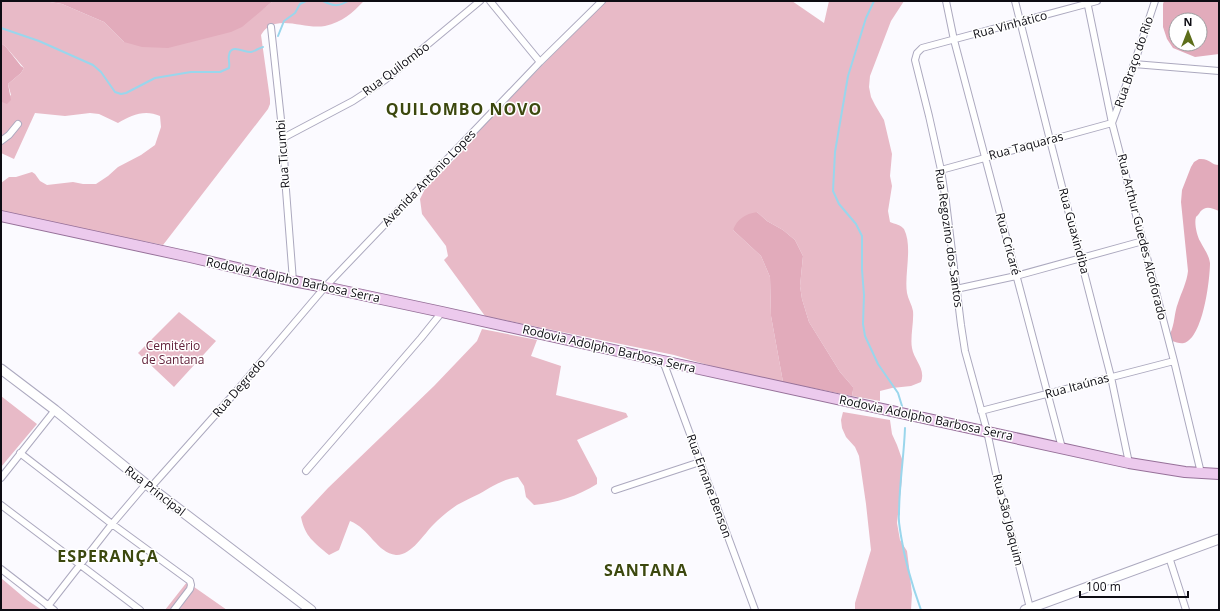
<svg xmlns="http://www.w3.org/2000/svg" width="1220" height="611" font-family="'Open Sans',sans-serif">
	<rect width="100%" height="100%" fill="#fbfaff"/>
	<path fill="#e8bac7" d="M1,1H44L62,4L104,22L124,42L263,9L273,1H364C352,13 343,22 325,26C308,29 291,20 275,24C269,25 264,30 261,35L270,99V104L268,109L163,245L1,213V183L9,177H16L32,172L35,174L40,181L47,185L73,182L83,184H96L108,176L118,167L141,155L155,145L161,127L160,116C145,109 131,115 118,123L99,114L90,113L65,116L35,113L14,159L1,153V100L2,102L11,95L8,84L21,73L24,68L6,47L1,43Z
		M605,1H792L824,23L829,1H904L891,21L870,76L869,87L871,97L875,105L884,120L892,154L890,176L892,186L888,211L890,222C895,224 901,225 904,229C913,247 904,274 907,293C908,299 912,305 913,311C914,322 910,338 912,348C914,360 926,369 921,382L911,386L892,388L880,391V401L852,396L853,390V387L840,372L809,322L802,299L800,286L803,256L795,240L783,230L767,221L757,212L733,230L761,256L770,277L771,316L783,382L718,368L674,355L485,316L444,260L448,256L446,246L422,214L420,199L426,187L439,175L472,141L474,135Z
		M179,312L216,341L174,387L138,353Z
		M482,329L537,340L531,356L561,366L556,395L626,413L628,417L577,440L597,478V484C578,496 556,503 534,505L526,497L524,486L518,477C503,479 491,487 479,494C471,498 464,501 457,505C448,511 440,518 433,525C424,534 411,556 396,555C377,553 369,528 350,521L339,550L329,555C314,542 305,537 301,517L328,488L434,386L477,341Z
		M1,396L37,424L1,467Z
		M843,412L890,420L892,434L897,445L902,459V479L897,523L900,540L907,551L909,567L912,594L911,610H855V603L871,550L866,504L859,456L855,447L846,437L842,428L841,420Z
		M1,578L27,600L42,610H1Z
		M187,582L227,610H165Z"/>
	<path fill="#e2abbb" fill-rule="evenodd" d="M44,1H273L242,27L231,32L168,48L142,47L124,42L104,22L62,4Z
		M1164,1H1219V54L1195,57L1173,48L1167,39L1163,27V4ZM1176,20H1200V44H1176Z
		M1,43L6,47L21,66L24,68L21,73L8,84L11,100L7,104L2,102L1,100Z
		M1199,159C1210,158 1211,165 1219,165V211C1211,208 1206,205 1200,212C1200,213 1196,217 1196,217C1194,223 1197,236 1200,241C1204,249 1209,255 1210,263C1210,280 1203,338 1184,343C1180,344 1176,342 1172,341L1170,334C1175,324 1174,313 1178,303C1181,293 1187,282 1188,271L1181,202L1182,190L1191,167L1194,162Z
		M757,212L767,221L783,230L795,240L803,256L800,286L802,299L809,322L840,372L853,387V390L852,396L783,382L771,316L770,277L761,256L733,230C737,219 745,214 757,212Z"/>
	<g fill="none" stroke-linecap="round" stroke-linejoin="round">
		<path stroke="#9ad6ec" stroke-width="2" d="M323,1C333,6 338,7 348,1
			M874,1L866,18L848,76L835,152L833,191L839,204L856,224L862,236V270L864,295L863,324L865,336L878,364L898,393L902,406
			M1,28L39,41L93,65L101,72L115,92L121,94L126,93L155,78L191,72H220L229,68C230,63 228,59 229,55C231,43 245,53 251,52C255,51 259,48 263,47
			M278,36L284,21L295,13L300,4L306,1
			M905,428C904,457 899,485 899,514C898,521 900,528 901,536C905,562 912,585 921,610"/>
		<g stroke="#aca9bf" stroke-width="8">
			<path id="street" d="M490,1L540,62
				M946,1L954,40L1062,448
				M1015,1L1050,140L1111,377L1129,463
				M1087,1L1112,123L1174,361L1201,473
				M271,27L283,138L286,190L293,281
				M1134,64L1219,71
				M283,138L353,101L385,80L480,1
				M1,141L9,135L18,124
				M941,170L1112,123L1134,64L1155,1
				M956,289L1016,276L1143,241
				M663,361L755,610
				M981,411L1174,361
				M20,453L112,524L190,581L191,585L190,589L174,610
				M306,471L421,338L442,312
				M1,478L55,410
				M151,487L233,395L325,287L540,62L602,1
				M615,490L700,462
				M1,505L140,610
				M1169,557L1186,610
				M1,569L54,610
				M48,606L112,524L146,484
				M1030,608L998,483L987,431L965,351L961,325L946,202L941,170L929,116L915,60L917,53L922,48L1097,1"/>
		</g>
		<g stroke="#aca9bf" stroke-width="11">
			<path id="secondary" d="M1,369L55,410L146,484L311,610
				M1025,610L1219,539"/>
		</g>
		<g stroke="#967099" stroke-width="12">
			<path id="primary" d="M1,216L190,257L293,281L325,287L442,312L663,361L1129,463L1185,472L1219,474"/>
		</g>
		<use href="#street" stroke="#fff" stroke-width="6"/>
		<use href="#secondary" stroke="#fff" stroke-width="9"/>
		<use href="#primary" stroke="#eccaed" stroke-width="10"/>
	</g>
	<g text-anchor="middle" stroke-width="3" stroke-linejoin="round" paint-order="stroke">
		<g font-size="12" fill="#0d0c13" stroke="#fff">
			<text transform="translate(1010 25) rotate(-15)" y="4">Rua Vinhático</text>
			<text transform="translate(1134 62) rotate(-71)" y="4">Rua Braço do Rio</text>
			<text transform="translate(396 69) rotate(-37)" y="4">Rua Quilombo</text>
			<text transform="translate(1026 146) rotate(-15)" y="4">Rua Taquaras</text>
			<text transform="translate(283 154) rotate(-94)" y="4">Rua Ticumbi</text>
			<text transform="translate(429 178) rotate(-46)" y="4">Avenida Antônio Lopes</text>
			<text transform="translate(1074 231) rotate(75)" y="4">Rua Guaxindiba</text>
			<text transform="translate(1142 237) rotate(76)" y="4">Rua Arthur Guedes Alcoforado</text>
			<text transform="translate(949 238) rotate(82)" y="4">Rua Regozino dos Santos</text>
			<text transform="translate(1008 244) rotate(75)" y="4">Rua Cricaré</text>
			<text transform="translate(293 280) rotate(12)" y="4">Rodovia Adolpho Barbosa Serra</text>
			<text transform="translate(609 349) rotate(13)" y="4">Rodovia Adolpho Barbosa Serra</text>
			<text transform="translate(1077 386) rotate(-15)" y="4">Rua Itaúnas</text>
			<text transform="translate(239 388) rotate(-49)" y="4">Rua Degredo</text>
			<text transform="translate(926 418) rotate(12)" y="4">Rodovia Adolpho Barbosa Serra</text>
			<text transform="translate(709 486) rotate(70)" y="4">Rua Ernane Benson</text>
			<text transform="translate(155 491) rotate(38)" y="4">Rua Principal</text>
			<text transform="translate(1008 520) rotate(76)" y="4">Rua São Joaquim</text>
		</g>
		<g font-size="12" fill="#62213a" stroke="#fff">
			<text x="173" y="350">Cemitério<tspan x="173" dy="14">de Santana</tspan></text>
		</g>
		<g font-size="16" font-weight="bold" letter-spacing="1" fill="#3c480e" stroke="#fff">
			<text x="464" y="115">QUILOMBO NOVO</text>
			<text x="108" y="562">ESPERANÇA</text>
			<text x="646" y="576">SANTANA</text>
		</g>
	</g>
	<rect width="1220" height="611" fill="none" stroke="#0d0c13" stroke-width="4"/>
	<g transform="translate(1188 32)"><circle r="19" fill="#ffffff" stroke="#9e9ea1"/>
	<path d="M0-3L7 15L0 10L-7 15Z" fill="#5d6e1a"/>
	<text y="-6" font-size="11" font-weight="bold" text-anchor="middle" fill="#0d0c13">N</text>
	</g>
	<path d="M1080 591v6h108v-6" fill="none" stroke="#0d0c13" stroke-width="2"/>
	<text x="1086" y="591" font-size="12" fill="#0d0c13" stroke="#ffffff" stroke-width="3" paint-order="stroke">100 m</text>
</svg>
